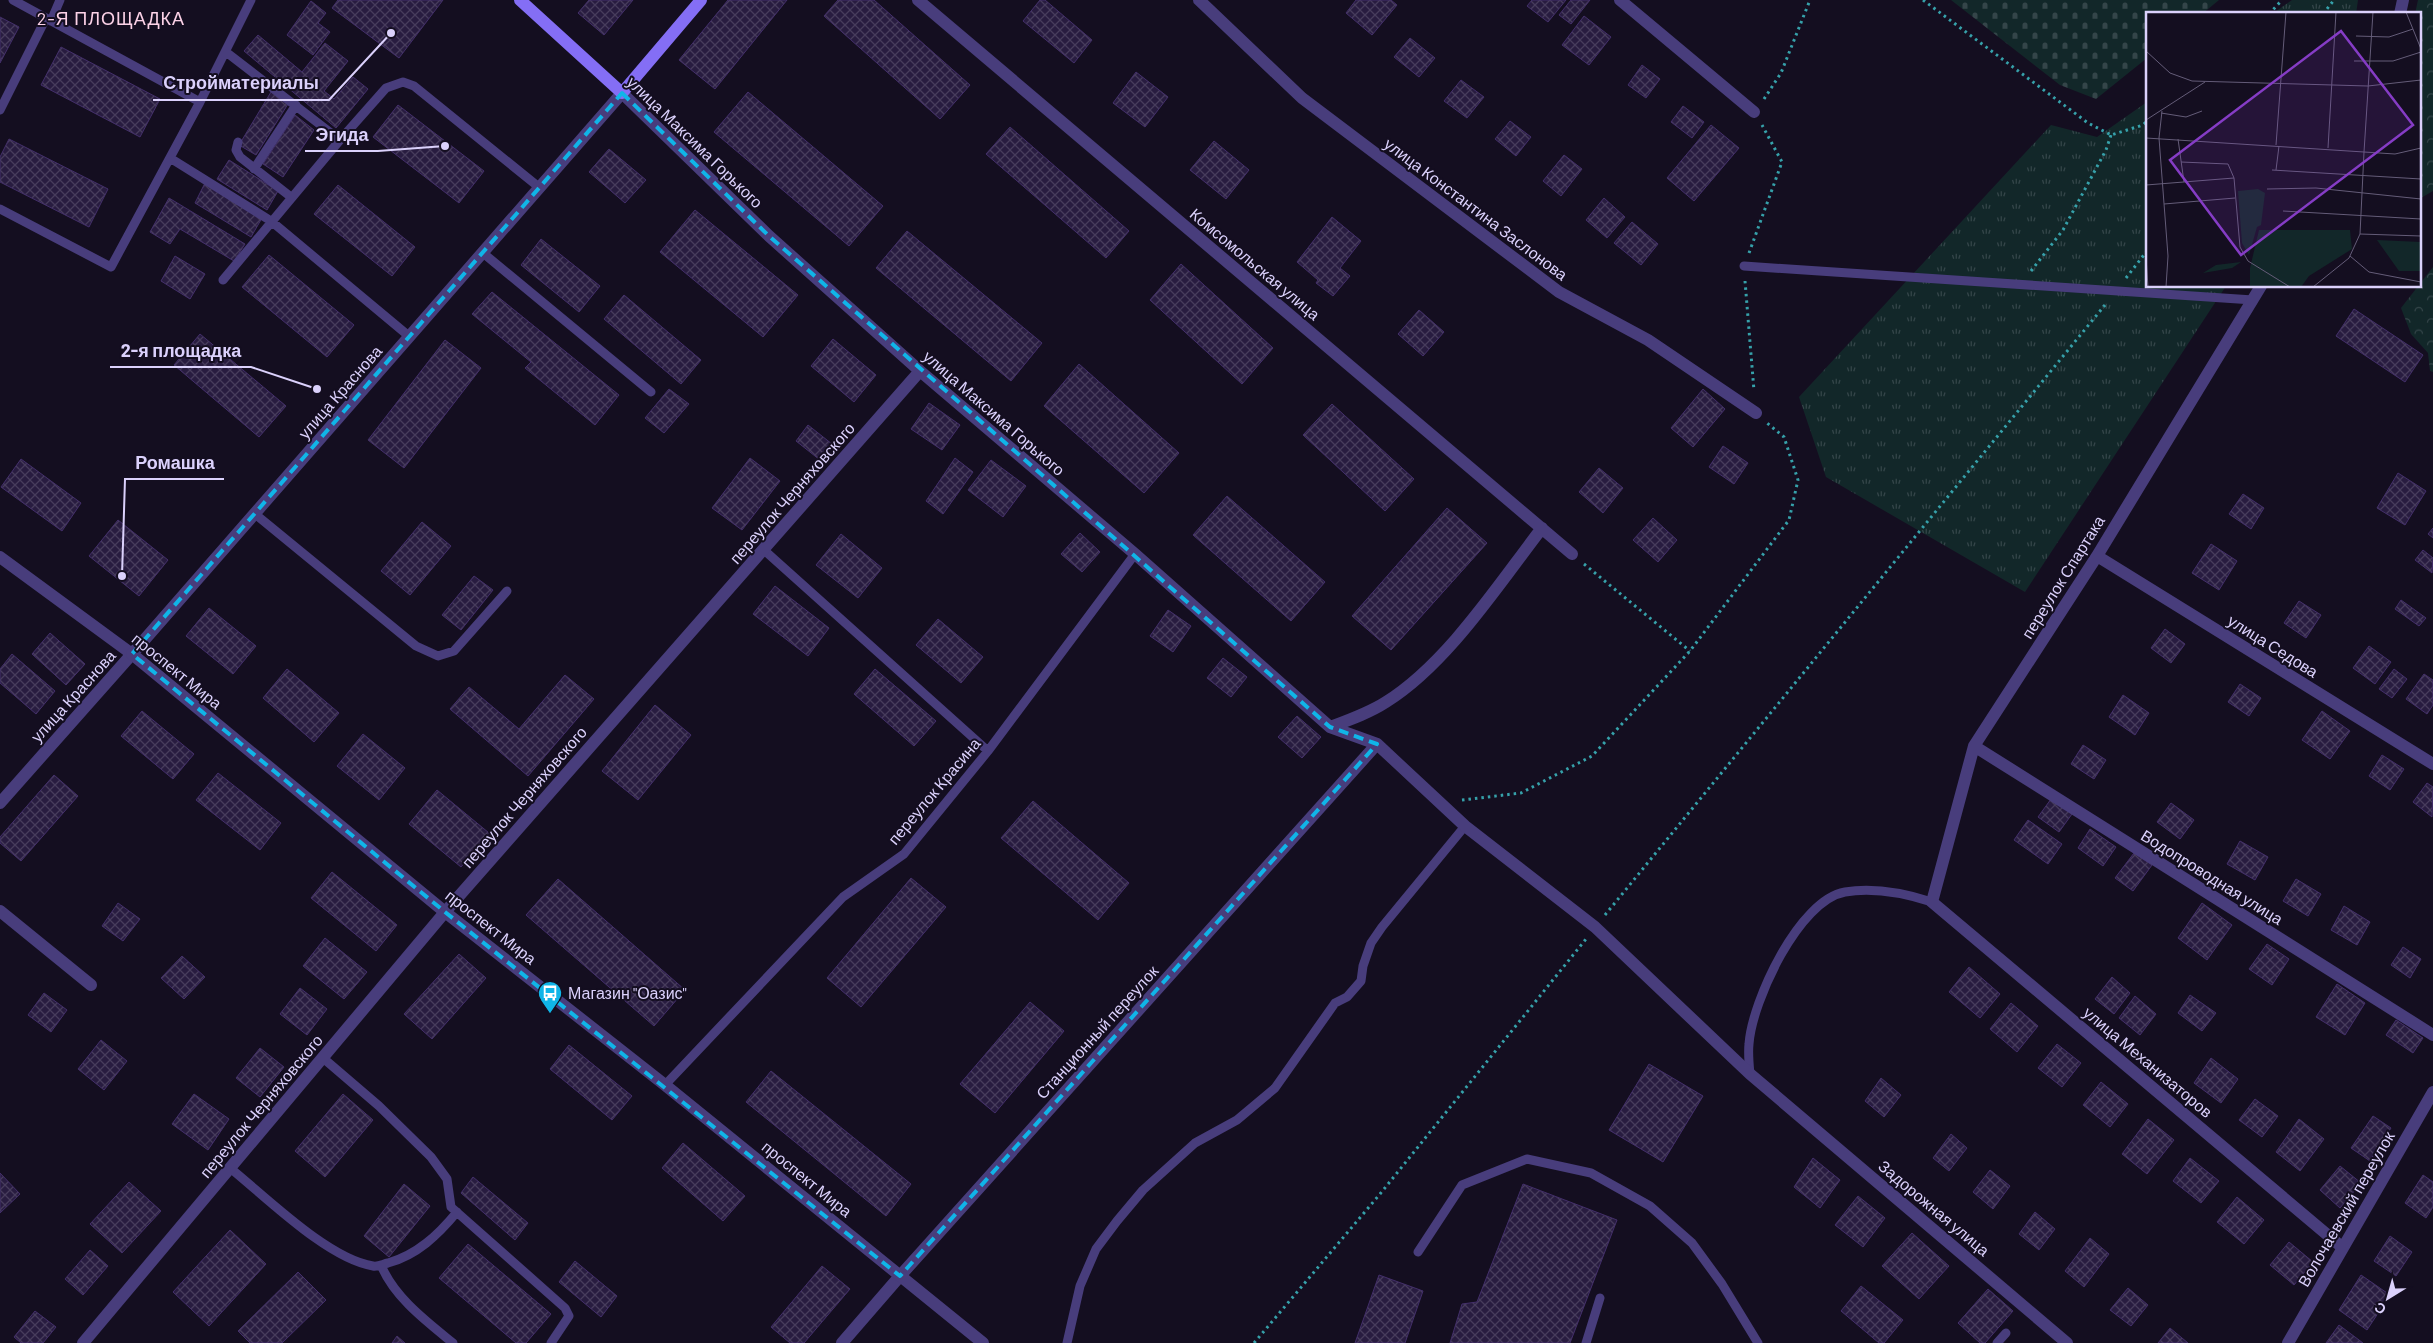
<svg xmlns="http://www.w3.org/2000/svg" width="2433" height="1343" font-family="Barlow,sans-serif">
	<defs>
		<pattern id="grass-tufts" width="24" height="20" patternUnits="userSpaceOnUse" patternTransform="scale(1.25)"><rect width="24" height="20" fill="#122729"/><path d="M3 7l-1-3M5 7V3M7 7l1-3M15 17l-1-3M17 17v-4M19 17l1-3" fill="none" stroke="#344549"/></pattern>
		<pattern id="cemetery-stones" width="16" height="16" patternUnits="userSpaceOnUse" patternTransform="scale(1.25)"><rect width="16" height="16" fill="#122729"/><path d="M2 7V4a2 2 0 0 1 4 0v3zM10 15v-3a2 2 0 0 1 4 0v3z" fill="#344549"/></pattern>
		<pattern id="park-crowns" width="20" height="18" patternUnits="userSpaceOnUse" patternTransform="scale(1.25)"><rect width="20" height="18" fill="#122729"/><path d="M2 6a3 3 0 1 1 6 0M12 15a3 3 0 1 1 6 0" fill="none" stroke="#344549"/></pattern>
		<pattern id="building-cross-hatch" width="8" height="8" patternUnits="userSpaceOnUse" patternTransform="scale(1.25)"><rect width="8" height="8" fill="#281c40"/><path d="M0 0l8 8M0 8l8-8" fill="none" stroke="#473c5c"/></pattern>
	</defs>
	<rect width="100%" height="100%" fill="#140e20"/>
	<path fill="url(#grass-tufts)" d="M2292,0H2358L2356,14H2272Z
		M2147,102V286H2226L2025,592L1826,477L1799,397L2051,125L2097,137Z"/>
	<path fill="url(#cemetery-stones)" d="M1951,0H2219L2202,14H2147V58L2096,99L2060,85Z"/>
	<path fill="url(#park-crowns)" d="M2418,0H2433V191L2419,199V14H2415Z
		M2433,267V372L2430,371L2428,353L2411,334L2401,308Z"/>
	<path fill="url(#building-cross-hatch)" stroke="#432f6a" d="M338,0H443L399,58L332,8Z
		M589,0H633L604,35L578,13Z
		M728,0H787L715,89L679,60Z
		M838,0H874L970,85L940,119L824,16Z
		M1040,0H1045L1092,40L1074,63L1023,21Z
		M1356,0H1391L1397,5L1372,35L1346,13Z
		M1532,0H1566L1548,22L1527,6Z
		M1571,0H1590L1571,24L1559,15Z
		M311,1L326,13L318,23L330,32L313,55L287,35Z
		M1584,16L1611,37L1589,65L1562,45Z
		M0,17L19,27L0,63Z
		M258,35L302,72L325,43L348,61L324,91L334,99L353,77L368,89L336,128L244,51Z
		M1410,38L1435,58L1419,77L1394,57Z
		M61,47L160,99L140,137L41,85Z
		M1642,65L1660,79L1646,98L1628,85Z
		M1136,72L1168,97L1145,127L1113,103Z
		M1461,80L1484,97L1467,118L1444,101Z
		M271,92L288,104L256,155L239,145Z
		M748,92L883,206L849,246L714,132Z
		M398,105L484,171L459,203L373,137Z
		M1683,106L1704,122L1692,138L1671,122Z
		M295,115L314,130L283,177L263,164Z
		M1510,121L1531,137L1516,156L1495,139Z
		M1711,125L1739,148L1694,201L1667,178Z
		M1010,127L1129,231L1106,258L986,154Z
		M9,139L108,189L89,227L0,182V157Z
		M1214,141L1249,170L1226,199L1190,170Z
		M609,149L646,180L625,203L589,172Z
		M1564,155L1582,169L1561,196L1543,181Z
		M229,160L278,191L267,210L217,179Z
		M205,183L262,218L251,237L195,203Z
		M338,185L415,247L392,276L314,214Z
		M169,198L245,244L234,261L180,229L170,244L150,232Z
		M1604,198L1625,217L1607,238L1586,220Z
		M695,210L798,295L763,337L660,252Z
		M1332,217L1361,241L1340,268L1350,276L1333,296L1316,283L1318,280L1297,262Z
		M1632,222L1658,244L1641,265L1614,243Z
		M907,231L1042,343L1011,381L876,268Z
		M541,239L600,286L579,312L521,265Z
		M269,255L354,325L327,357L242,287Z
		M175,256L205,274L190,299L161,281Z
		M1181,264L1273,348L1242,384L1150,300Z
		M492,292L619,395L595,425L525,368L531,362L472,314Z
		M624,295L701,360L681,384L604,319Z
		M2354,309L2423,355L2405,382L2336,336Z
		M1419,310L1444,332L1423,356L1398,334Z
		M200,334L286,406L259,437L174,365Z
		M833,339L876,375L854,402L811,366Z
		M445,340L481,368L404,468L368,440Z
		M1079,364L1179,453L1144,493L1044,406Z
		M669,389L689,404L664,433L645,418Z
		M1703,389L1725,409L1693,447L1671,428Z
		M929,403L960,425L942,450L911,429Z
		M1332,404L1414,479L1385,511L1303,435Z
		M808,425L832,444L820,460L796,441Z
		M1723,446L1748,463L1734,484L1709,467Z
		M750,458L780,481L742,530L712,508Z
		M955,458L973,472L943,514L926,501Z
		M21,459L81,503L62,531L1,487Z
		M991,460L1026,486L1003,517L968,490Z
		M1599,468L1623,488L1603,513L1579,492Z
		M2398,473L2426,491L2405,525L2377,508Z
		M2243,494L2264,508L2251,529L2229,514Z
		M1227,496L1325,582L1291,621L1193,535Z
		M1447,508L1487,543L1391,650L1352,616Z
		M1653,518L1677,540L1658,562L1633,540Z
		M118,520L168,560L139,596L89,556Z
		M422,522L451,546L410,595L381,571Z
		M2433,528V538L2428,534Z
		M1080,533L1100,552L1082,572L1061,554Z
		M841,534L882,568L858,598L816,565Z
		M2211,544L2237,561L2219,590L2192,573Z
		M2423,550L2433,558L2432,573L2415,560Z
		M474,576L493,590L461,630L442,615Z
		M775,586L829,628L808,656L753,614Z
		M2401,600L2426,618L2419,626L2395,609Z
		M2299,601L2321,615L2306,638L2284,623Z
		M209,608L256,646L233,674L186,636Z
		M1168,610L1191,626L1173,652L1150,636Z
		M938,619L983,657L961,683L916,645Z
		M2165,629L2185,644L2171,663L2151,648Z
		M50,633L85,664L66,685L32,654Z
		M2369,646L2391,662L2375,684L2353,668Z
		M12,654L55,691L36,714L0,683V669Z
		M1223,658L1247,677L1231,697L1207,678Z
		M287,669L339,713L314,742L263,698Z
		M875,669L936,721L914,746L854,694Z
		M2394,669L2407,679L2392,698L2379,689Z
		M2424,674L2433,680V705L2427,714L2406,699Z
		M565,675L594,699L528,776L450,709L469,687L519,729Z
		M2240,684L2261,698L2249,716L2228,702Z
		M2123,695L2149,713L2135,735L2109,717Z
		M655,705L691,735L638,800L602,771Z
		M142,711L194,754L173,779L121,736Z
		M2322,711L2350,731L2330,759L2302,740Z
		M1297,716L1321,737L1302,758L1278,737Z
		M363,734L405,768L379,800L337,766Z
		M2083,745L2106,760L2094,779L2071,764Z
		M2382,755L2404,769L2390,790L2369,776Z
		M218,773L281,823L260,850L196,800Z
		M54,775L78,796L21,861L0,843V837Z
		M2427,783L2433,787L2432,817L2413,802Z
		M437,790L489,833L461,867L409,824Z
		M2051,799L2072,814L2059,832L2038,817Z
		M1033,801L1129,883L1098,920L1001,838Z
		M2171,803L2194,820L2180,839L2157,822Z
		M2028,820L2062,844L2048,864L2014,840Z
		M2090,829L2116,847L2103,866L2078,848Z
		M2240,841L2268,857L2255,880L2227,864Z
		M2134,853L2152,865L2133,891L2115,878Z
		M332,872L397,925L376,951L311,898Z
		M911,878L946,907L861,1007L827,978Z
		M558,879L685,990L654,1026L526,915Z
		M2296,879L2321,894L2308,916L2283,901Z
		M118,903L140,919L123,941L102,926Z
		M2202,903L2232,925L2207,960L2178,938Z
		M2344,906L2370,922L2357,945L2331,930Z
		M325,938L367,972L344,999L303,966Z
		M2267,944L2289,959L2272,985L2249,969Z
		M2403,947L2421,959L2410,978L2391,965Z
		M459,954L486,978L432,1039L404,1014Z
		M182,956L205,977L184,999L161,978Z
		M1969,967L2000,994L1980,1018L1949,992Z
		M2112,977L2130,993L2114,1014L2095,999Z
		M2337,984L2365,1003L2345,1035L2316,1017Z
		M300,988L327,1009L307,1035L280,1014Z
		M44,993L67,1010L51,1032L28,1015Z
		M2190,995L2216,1013L2202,1031L2178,1013Z
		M2135,996L2156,1014L2140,1035L2119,1018Z
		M1030,1002L1064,1031L995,1113L960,1084Z
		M2011,1003L2038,1026L2017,1052L1990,1029Z
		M2396,1020L2423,1038L2413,1053L2386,1035Z
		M101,1040L127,1061L104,1090L78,1069Z
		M2057,1044L2081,1063L2062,1087L2038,1068Z
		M569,1045L632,1096L612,1120L550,1069Z
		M260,1048L284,1067L260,1097L236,1078Z
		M2211,1058L2238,1079L2221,1103L2194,1083Z
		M1649,1064L1703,1096L1663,1162L1609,1130Z
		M771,1071L911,1184L886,1216L746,1102Z
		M1881,1078L1901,1095L1884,1117L1865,1101Z
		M2101,1082L2128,1104L2110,1127L2083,1105Z
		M194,1094L229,1119L208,1150L172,1124Z
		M343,1094L373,1120L325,1177L295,1151Z
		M2255,1099L2278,1116L2262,1137L2239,1120Z
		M2373,1116L2391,1128L2370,1161L2351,1148Z
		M2148,1119L2174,1140L2147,1174L2122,1154Z
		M2299,1119L2324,1139L2300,1171L2276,1152Z
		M1951,1134L1967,1148L1949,1171L1933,1158Z
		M683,1143L745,1196L723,1221L662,1168Z
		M1813,1158L1840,1180L1820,1208L1794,1187Z
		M2190,1158L2219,1181L2201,1203L2173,1181Z
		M2340,1166L2361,1183L2340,1208L2320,1190Z
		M1990,1170L2010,1186L1993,1209L1973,1192Z
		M0,1173L20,1194L0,1213Z
		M2423,1175L2433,1182V1207L2426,1218L2405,1203Z
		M473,1177L528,1223L515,1240L461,1193Z
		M129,1182L161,1211L122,1253L90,1224Z
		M404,1184L430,1206L389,1257L364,1236Z
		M1523,1184L1617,1220L1570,1343H1450L1462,1304L1477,1302Z
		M1858,1196L1885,1218L1863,1247L1835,1225Z
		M2237,1197L2264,1220L2244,1244L2217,1222Z
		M2035,1212L2055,1229L2039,1250L2019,1234Z
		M230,1230L266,1264L209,1326L173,1292Z
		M1912,1233L1949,1266L1919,1299L1882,1266Z
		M2390,1236L2412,1252L2396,1276L2374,1261Z
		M2090,1238L2109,1254L2084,1287L2065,1271Z
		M2289,1242L2313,1262L2294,1285L2270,1265Z
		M468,1244L551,1314L526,1343H516L439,1278Z
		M90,1250L108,1266L83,1295L65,1279Z
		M575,1261L617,1296L601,1317L559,1282Z
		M822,1266L850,1289L804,1343H790L771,1327Z
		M298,1272L326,1300L282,1343H250L238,1331Z
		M1379,1275L1423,1291L1405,1343H1355Z
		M2361,1275L2390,1295L2367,1330L2339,1310Z
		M1861,1286L1903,1320L1884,1343H1879L1841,1311Z
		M2128,1288L2148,1305L2131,1326L2110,1310Z
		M1988,1289L2013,1311L1985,1343H1980L1958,1323Z
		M35,1311L56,1327L43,1343H21L14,1337Z
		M2339,1325L2363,1343H2326Z
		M2170,1328L2188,1343H2158Z
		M397,1336L405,1343H392Z"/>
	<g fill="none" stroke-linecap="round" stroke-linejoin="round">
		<path stroke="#36a1aa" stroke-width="3" stroke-dasharray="2.5 4" stroke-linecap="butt" d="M1923,0L2088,123L2111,135L2143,125L2147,121
			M2269,14L2282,0
			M2323,14L2334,0
			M1764,99L1781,73L1810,0
			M1749,253L1782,162L1762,125
			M2031,271L2063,230L2106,150L2111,135
			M2126,278L2147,251
			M1745,281L1754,391
			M1584,564L1690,651
			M1462,800L1521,793L1592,756L1690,651L1789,520L1798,480L1784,437L1767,423
			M1605,915L2105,305
			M1254,1343L1380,1194L1586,939"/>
		<path stroke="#483d7c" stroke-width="9" d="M13,0L200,102
			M51,21L60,0
			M0,110L46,18
			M340,140L386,88L403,82L414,86L540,188
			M238,142L236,150L240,157L291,197
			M170,158L271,221L410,337
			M254,169L296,105
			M0,209L111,267L200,102L251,0
			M483,253L651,392
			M1744,266L2253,300
			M223,280L340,140L226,52
			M255,514L416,646L438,656L454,651L507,591
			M764,550L988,751
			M323,1058L379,1106L431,1157L447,1179L451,1207L565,1308L569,1316L551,1343
			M1750,1074C1749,1064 1748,1053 1749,1044C1752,1001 1799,900 1845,892C1875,887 1904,893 1932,902
			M665,1085L843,897L904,854L988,751L1135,554
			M230,1168C266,1197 328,1259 373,1266C378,1267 383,1264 388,1263C417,1255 438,1235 457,1212
			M1418,1252L1462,1185L1527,1159L1591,1173L1650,1206L1692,1243L1722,1284L1758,1343
			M381,1265C394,1297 426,1321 453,1343
			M1067,1343L1080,1286L1096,1249L1117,1221L1143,1190L1195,1143L1237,1120L1275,1088L1335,1003L1347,997L1361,981L1363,966L1371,943L1382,927L1465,826
			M1586,1343L1600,1298
			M1997,1343L2006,1333"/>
		<path stroke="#483d7c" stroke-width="12" d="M918,0L1572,554
			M1199,0L1302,98L1559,292L1648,340L1756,413
			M1620,0L1754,112
			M2400,14L2403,0
			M622,93L769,236L920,371L1135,554L1330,727L1377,744L1465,826L1595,927L1750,1074L2067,1343
			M2261,286L2097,556L1974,746L1932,902L2343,1248
			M2097,556L2433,764
			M0,557L132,654L0,803
			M1330,727C1349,720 1369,713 1386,702C1447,664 1498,585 1542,528
			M1974,746L2433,1035
			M0,911L91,985
			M83,1343L445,912L920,371
			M842,1343L900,1276L1377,744
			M2288,1343L2433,1092"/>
		<path stroke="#483d7c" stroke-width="12" d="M622,93L132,654L445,912L665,1085L983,1343"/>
		<path stroke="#846ef5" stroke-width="12" d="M520,0L622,93L701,0"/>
	</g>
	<path fill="none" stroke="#10b5e8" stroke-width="4" stroke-dasharray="10 6" stroke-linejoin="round" d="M622,93L769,236L1330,727L1377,744L900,1276L445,912L132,654Z"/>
	<defs>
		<g id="bus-pin" transform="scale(1.25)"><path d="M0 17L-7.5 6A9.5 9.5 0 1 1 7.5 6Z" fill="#10b5e8" stroke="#140e20"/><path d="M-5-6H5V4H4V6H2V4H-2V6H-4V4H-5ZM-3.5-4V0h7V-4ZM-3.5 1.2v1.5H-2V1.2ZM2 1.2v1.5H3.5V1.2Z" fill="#fff"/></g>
	</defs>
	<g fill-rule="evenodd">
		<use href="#bus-pin" x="550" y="993"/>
	</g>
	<g text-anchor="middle" stroke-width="4" stroke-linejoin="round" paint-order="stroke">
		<g font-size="16" fill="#dbd1fc" stroke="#140e20">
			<text transform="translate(695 142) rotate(44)" y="6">улица Максима Горького</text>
			<text transform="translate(1476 209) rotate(37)" y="6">улица Константина Заслонова</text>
			<text transform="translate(1255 264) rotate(40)" y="6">Комсомольская улица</text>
			<text transform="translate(340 392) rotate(-49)" y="6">улица Краснова</text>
			<text transform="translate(994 413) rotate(41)" y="6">улица Максима Горького</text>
			<text transform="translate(792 493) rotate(-49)" y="6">переулок Черняховского</text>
			<text transform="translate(2063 577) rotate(-58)" y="6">переулок Спартака</text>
			<text transform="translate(2273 646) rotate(32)" y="6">улица Седова</text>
			<text transform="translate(177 671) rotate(39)" y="6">проспект Мира</text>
			<text transform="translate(73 696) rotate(-48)" y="6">улица Краснова</text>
			<text transform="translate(934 791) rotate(-50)" y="6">переулок Красина</text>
			<text transform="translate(524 797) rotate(-49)" y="6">переулок Черняховского</text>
			<text transform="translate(2212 877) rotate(32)" y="6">Водопроводная улица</text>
			<text transform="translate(491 927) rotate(38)" y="6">проспект Мира</text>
			<text transform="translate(1097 1032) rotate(-48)" y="6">Станционный переулок</text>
			<text transform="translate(2148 1062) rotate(40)" y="6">улица Механизаторов</text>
			<text transform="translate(261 1106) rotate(-50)" y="6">переулок Черняховского</text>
			<text transform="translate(807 1179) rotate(39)" y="6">проспект Мира</text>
			<text transform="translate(1934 1208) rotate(40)" y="6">Задорожная улица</text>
			<text transform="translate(2346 1209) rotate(-60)" y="6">Волочаевский переулок</text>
		</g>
		<g font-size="16" fill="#dbd1fc" stroke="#140e20" text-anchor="start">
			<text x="568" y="999">Магазин "Оазис"</text>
		</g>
		<g font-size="18" letter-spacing="1" fill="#fcd2e7" stroke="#140e20">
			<text x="111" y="25">2-Я ПЛОЩАДКА</text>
		</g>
	</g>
	<g transform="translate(2146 12)">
		<rect width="275" height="275" fill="#140e20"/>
		<path d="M112,177L119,181L115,213L111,215L103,243L96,231L92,179ZM95,250L86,256L57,261L70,253Z" fill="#122729"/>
		<path d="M231,228L275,230V259H253Z" fill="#122729"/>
		<path d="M113,218H204L206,237L163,264L155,275H104V256Z" fill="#122729"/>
		<path fill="none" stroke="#645c78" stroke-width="1" d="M209,0H245M260,0L275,37M210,24L243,25L267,17M0,39L24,61L46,69L222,74L275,68M208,49H247L275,40M16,99L13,126L22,244L20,275M15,101L40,105L56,99M0,108L59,70M0,126L218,140L227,0M32,127L38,170M130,133L140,0M182,136L190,0M35,150L82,152L88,166L94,235L102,249L144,275M126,158L275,167M130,158L133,134M0,173L88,166M121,177L170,176L275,187M18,192L89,186M137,199L275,207M214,222L218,140L249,142L275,136M204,244L223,260L275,270M0,245L2,275M167,275L203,246L214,222L275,224"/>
		<path fill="#853cc5" fill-opacity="0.15" stroke="#853cc5" stroke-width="2.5" d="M195,19L267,113L95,243L24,148Z"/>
		<rect width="275" height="275" fill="none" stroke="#dbd1fc" stroke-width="2.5"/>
	</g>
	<path fill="none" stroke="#dbd1fc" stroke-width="2" d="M391 33L329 100H153M445 146L378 151H305M317 389L251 367H110M122 576L125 479H224"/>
	<g fill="#dbd1fc" stroke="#140e20" stroke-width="2">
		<circle cx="391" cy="33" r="5"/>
		<circle cx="445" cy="146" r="5"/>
		<circle cx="317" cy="389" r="5"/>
		<circle cx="122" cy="576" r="5"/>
	</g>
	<g font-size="18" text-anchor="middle" font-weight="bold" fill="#dbd1fc" stroke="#140e20" stroke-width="4" stroke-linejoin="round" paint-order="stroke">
		<text x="241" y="89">Стройматериалы</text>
		<text x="342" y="141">Эгида</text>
		<text x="181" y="357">2-я площадка</text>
		<text x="175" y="469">Ромашка</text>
	</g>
	<g transform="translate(2388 1298) rotate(217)" stroke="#140e20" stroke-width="4" paint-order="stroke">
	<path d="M0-4L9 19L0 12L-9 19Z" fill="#dbd1fc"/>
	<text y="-8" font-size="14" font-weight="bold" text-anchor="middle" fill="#dbd1fc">С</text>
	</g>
</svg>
